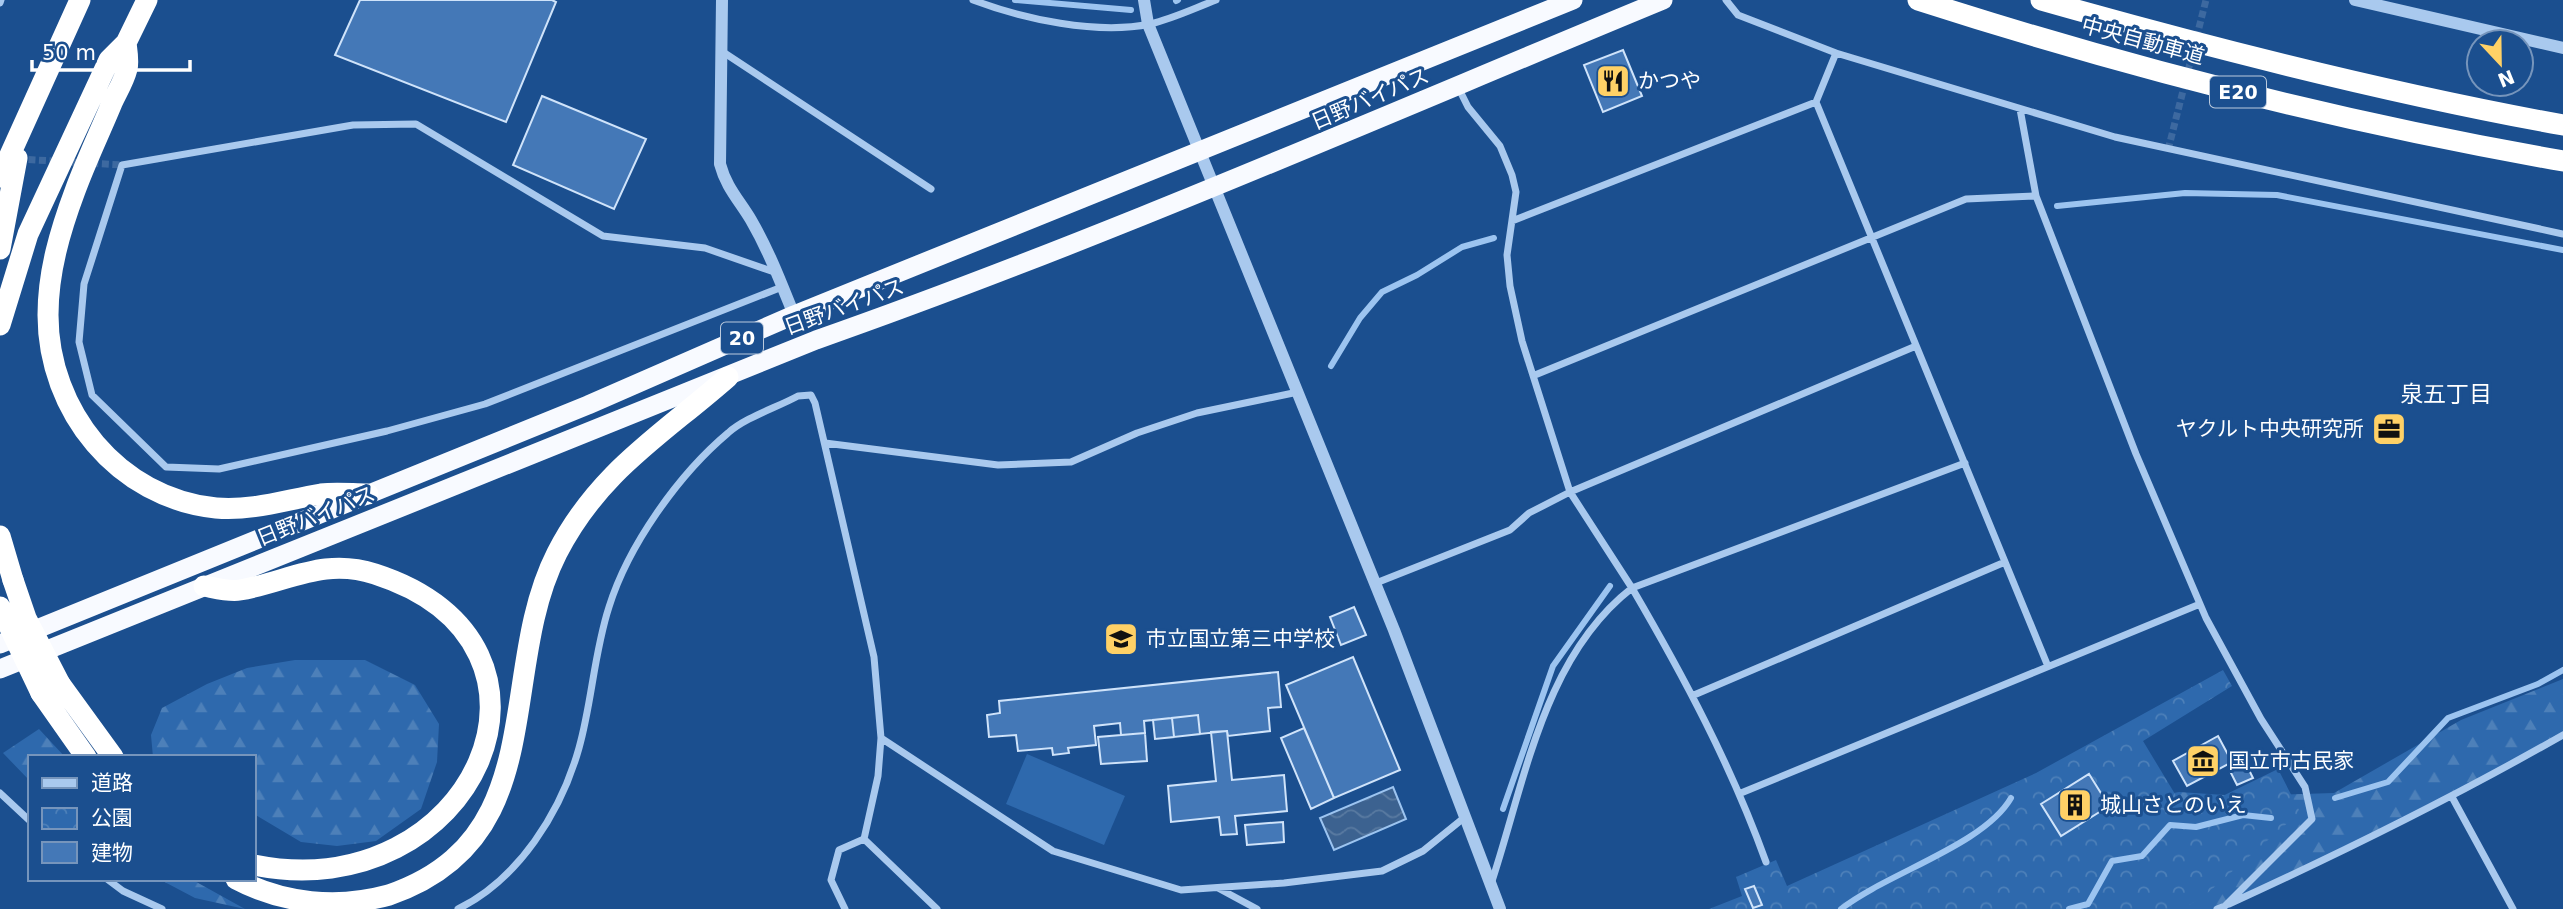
<svg xmlns="http://www.w3.org/2000/svg" width="2563" height="909" font-family="'DejaVu Sans','Noto Sans JP',sans-serif">
	<defs>
		<pattern id="forest-firs" width="22" height="20" patternUnits="userSpaceOnUse" patternTransform="scale(1.75)"><rect width="22" height="20" fill="#2e69ad"/><path d="M5 1l3.5 6h-7zM16 11l3.5 6h-7z" fill="#4d80b9"/></pattern>
		<pattern id="park-crowns" width="20" height="18" patternUnits="userSpaceOnUse" patternTransform="scale(1.75)"><rect width="20" height="18" fill="#2e69ad"/><path d="M2 6a3 3 0 1 1 6 0M12 15a3 3 0 1 1 6 0" fill="none" stroke="#4d80b9"/></pattern>
		<pattern id="water-waves" width="16" height="10" patternUnits="userSpaceOnUse" patternTransform="scale(1.75)"><rect width="16" height="10" fill="#3c6290"/><path d="M0 5q4-4 8 0t8 0" fill="none" stroke="#597aa1"/></pattern>
	</defs>
	<rect width="100%" height="100%" fill="#1b4f8f"/>
	<path fill="#2e69ad" d="M1027,754L1125,796L1104,845L1006,804Z"/>
	<path fill="url(#forest-firs)" d="M295,660H365L415,685L439,724L437,762L421,809L376,841L337,846L301,842L254,814V757H153L151,735L162,708L207,684L247,668Z
		M2563,679V735L2500,771L2217,909H1967L2142,799L2179,792L2239,796L2334,793L2461,720Z
		M39,729L65,757H30V781L3,753Z
		M159,879H191L245,909L195,898Z"/>
	<path fill="url(#park-crowns)" d="M2223,670L2232,686L2143,741L2178,799L2200,807L2278,769L2300,812L2203,897L2182,909H1709L1742,896L1736,877L1776,860L1787,886L2036,773Z"/>
	<path fill="url(#water-waves)" stroke="#9cc4f0" stroke-width="2" d="M1393,787L1406,819L1334,850L1320,818Z"/>
	<g fill="none" stroke-linecap="round" stroke-linejoin="round">
		<path stroke="#9cc4f0" stroke-width="6" d="M1015,0L1131,10
			M1176,1L1178,0
			M2057,206L2185,193L2277,195L2563,250
			M1331,366L1360,318L1382,292L1417,275L1462,247L1494,238
			M2335,798L2388,782L2448,718L2538,684L2563,670
			M1503,809L1553,666L1610,586
			M1841,909C1887,873 1984,845 2011,798
			M2069,909L2088,904L2112,861L2142,856L2170,825L2196,827L2243,815L2271,818"/>
	</g>
	<path fill="#4478b7" stroke="#cfe3fa" stroke-width="2" d="M360,0H552L556,2L506,122L335,55Z
		M1623,50L1642,96L1603,112L1584,65Z
		M542,96L646,139L614,209L513,165Z
		M1354,607L1366,635L1341,645L1330,617Z
		M1353,657L1400,770L1334,798L1286,685Z
		M1278,672L1281,707L1268,708L1270,731L1228,736L1227,731L1200,734L1198,715L1144,721L1145,733L1121,735L1120,723L1094,726L1096,745L1068,748L1069,753L1053,755L1052,748L1018,751L1016,735L989,737L987,715L1000,713L999,701Z
		M1198,715L1200,734L1174,737L1172,718Z
		M1172,718L1174,737L1155,739L1153,720Z
		M1304,728L1334,798L1311,809L1281,738Z
		M1227,731L1232,780L1284,775L1287,811L1235,816L1237,834L1221,835L1219,817L1171,822L1168,786L1216,781L1211,732Z
		M1145,733L1147,761L1101,764L1098,737Z
		M2218,736L2232,762L2187,786L2173,761Z
		M2246,764L2253,778L2237,785L2230,771Z
		M2089,774L2109,806L2061,836L2041,804Z
		M1283,822L1284,842L1247,845L1245,825Z
		M1754,886L1762,905L1753,908L1745,889Z"/>
	<g fill="none" stroke-linecap="round" stroke-linejoin="round">
		<path stroke="#3d69a0" stroke-width="7" stroke-dasharray="7 3.5" stroke-linecap="butt" d="M2168,150L2206,0
			M18,159L122,165"/>
		<path stroke="#a9c9ee" stroke-width="7" d="M973,0C1023,19 1097,35 1150,24C1172,19 1195,8 1216,0
			M1726,0L1738,15L1836,53L2115,137L2563,234
			M0,3L1,0
			M723,52L931,189
			M1458,87L1468,107L1500,146L1512,175L1516,192L1507,255L1510,286L1522,341L1570,492L1632,588C1543,657 1525,782 1491,884
			M1816,102L2047,664
			M2020,109L2036,196L2136,454L2206,618L2261,719L2305,787L2312,819L2225,906L2217,909
			M1512,221L1816,102L1836,53
			M777,273L705,248L603,236L416,124L353,125L122,165L84,284L79,342L92,395L166,467L219,469L387,431L485,404L782,287
			M1535,375L1966,199L2036,196
			M825,443L998,465L1071,462L1137,433L1197,413L1298,392
			M1376,583L1510,530L1529,513L1570,492L1916,346
			M1694,695L2005,562
			M881,738L878,776L864,839L937,909
			M0,793L30,821
			M1741,793L2200,604
			M2452,797L2513,909
			M1766,862C1731,765 1684,677 1632,588L1965,463
			M107,879L123,891L162,909
			M1218,888L1257,909
			M2229,904C2343,852 2454,797 2563,735
			M458,909C519,879 561,812 579,748C592,702 594,653 609,607C628,546 678,475 728,433C746,417 776,408 798,396L811,395L815,403L874,657L881,738L1053,851L1181,890L1284,883L1382,871L1423,851L1465,817
			M845,909L831,880L839,850L864,839"/>
		<path stroke="#a9c9ee" stroke-width="12" d="M722,0L720,164C726,187 739,200 751,220C769,251 781,283 794,315
			M1144,0L1148,24L1394,630L1500,909
			M2355,0L2563,48"/>
		<path stroke="#f8faff" stroke-width="19" d="M0,644L588,405L794,315L1573,0
			M0,669L816,340C1103,239 1382,116 1663,0"/>
		<path stroke="#fff" stroke-width="21" d="M1918,0C2129,68 2345,123 2563,161
			M2041,0C2214,49 2386,93 2563,125
			M126,43C127,51 129,62 127,69C124,81 117,92 112,103C100,132 86,161 75,191C60,231 48,272 48,315C48,411 118,498 216,508C253,511 285,500 321,494C336,492 353,494 368,494
			M0,177L80,0
			M0,249L17,158
			M0,325L28,234L109,60L126,43L147,0
			M0,536L13,580
			M204,586C215,588 229,592 240,590C288,582 323,557 375,574C593,644 473,909 254,865
			M60,684L113,757
			M41,693L86,757
			M236,879C283,904 338,909 389,895C553,839 496,672 557,553C599,471 662,435 728,377"/>
		<path stroke="#fff" stroke-width="21" d="M13,580L26,618L60,684
			M0,607L41,693"/>
	</g>
	<defs>
		<g id="restaurant-square" transform="scale(1.75)"><rect x="-9" y="-9" width="18" height="18" rx="4" fill="#ffd166" stroke="#1b4f8f"/><path d="M-5-6h1v4h1v-4h1v4h1v-4h1v5L-1.5 .5V6h-2V.5L-5-1ZM5-6V6H3V1.5H1.5Q1.5-4 5-6Z" fill="#111"/></g>
		<g id="office-square" transform="scale(1.75)"><rect x="-9" y="-9" width="18" height="18" rx="4" fill="#ffd166" stroke="#1b4f8f"/><path d="M-6-3h4V-5.5h4V-3h4V5H-6ZM-1-4.5V-3h2v-1.5ZM-6 0V1H6V0Z" fill="#111"/></g>
		<g id="school-square" transform="scale(1.75)"><rect x="-9" y="-9" width="18" height="18" rx="4" fill="#ffd166" stroke="#1b4f8f"/><path d="M0-5L7-2L0 1L-7-2ZM-4 1L0 2.5L4 1V4Q0 6-4 4Z" fill="#111"/></g>
		<g id="museum-square" transform="scale(1.75)"><rect x="-9" y="-9" width="18" height="18" rx="4" fill="#ffd166" stroke="#1b4f8f"/><path d="M0-6L6-3V-2H-6V-3ZM-5-1h2V3h-2ZM-1-1h2V3h-2ZM3-1h2V3H3ZM-6 4H6V6H-6Z" fill="#111"/></g>
		<g id="building-square" transform="scale(1.75)"><rect x="-9" y="-9" width="18" height="18" rx="4" fill="#ffd166" stroke="#1b4f8f"/><path d="M-4-6H4V6H1V3H-1V6H-4ZM-2.5-4.3h1.7v1.8h-1.7ZM.8-4.3h1.7v1.8H.8ZM-2.5-1h1.7V.8h-1.7ZM.8-1h1.7V.8H.8Z" fill="#111"/></g>
	</defs>
	<g fill-rule="evenodd">
		<use href="#restaurant-square" x="1613" y="81"/>
		<use href="#office-square" x="2389" y="429"/>
		<use href="#school-square" x="1121" y="639"/>
		<use href="#museum-square" x="2203" y="761"/>
		<use href="#building-square" x="2075" y="805"/>
	</g>
	<g text-anchor="middle" stroke-width="6" stroke-linejoin="round" paint-order="stroke">
		<g fill="#1b4f8f" stroke="#bbcadd" stroke-width="2">
			<rect x="2210" y="76.5" width="56" height="31" rx="5"/>
			<rect x="721" y="322.5" width="42" height="31" rx="5"/>
		</g>
		<g font-size="19" font-weight="bold" fill="#fff">
			<text x="2238" y="99">E20</text>
			<text x="742" y="345">20</text>
		</g>
		<g font-size="21" fill="#fff" stroke="#1b4f8f">
			<text transform="translate(2143 41) rotate(15)" y="7">中央自動車道</text>
			<text transform="translate(1370 99) rotate(-23)" y="7">日野バイパス</text>
			<text transform="translate(844 307) rotate(-20)" y="7">日野バイパス</text>
			<text transform="translate(316 516) rotate(-22)" y="7">日野バイパス</text>
		</g>
		<g font-size="21" fill="#fff" stroke="#1b4f8f" text-anchor="start">
			<text x="1638" y="88">かつや</text>
			<text x="2364" y="436" text-anchor="end">ヤクルト中央研究所</text>
			<text x="1146" y="646">市立国立第三中学校</text>
			<text x="2228" y="768">国立市古民家</text>
			<text x="2100" y="812">城山さとのいえ</text>
		</g>
		<g font-size="23" fill="#fff" stroke="#1b4f8f">
			<text x="2446" y="402">泉五丁目</text>
		</g>
	</g>
	<rect x="28" y="755" width="228" height="126" fill="#1b4f8f" stroke="#7695bc" stroke-width="2"/>
	<rect x="42" y="778" width="35" height="10" fill="#a9c9ee" stroke="#7695bc" stroke-width="2"/>
	<text x="91" y="790" font-size="21" fill="#ffffff">道路</text>
	<rect x="42" y="808" width="35" height="21" fill="url(#park-crowns)" stroke="#7695bc" stroke-width="2"/>
	<text x="91" y="825" font-size="21" fill="#ffffff">公園</text>
	<rect x="42" y="842" width="35" height="21" fill="#4478b7" stroke="#7695bc" stroke-width="2"/>
	<text x="91" y="860" font-size="21" fill="#ffffff">建物</text>
	<g transform="translate(2500 63) rotate(158)"><circle r="33" fill="#1b4f8f" stroke="#7695bc" stroke-width="2"/>
	<path d="M0-5L12 26L0 18L-12 26Z" fill="#ffd166"/>
	<text y="-10" font-size="19" font-weight="bold" text-anchor="middle" fill="#ffffff">N</text>
	</g>
	<path d="M32 60v10h158v-10" fill="none" stroke="#ffffff" stroke-width="3.5"/>
	<text x="42" y="60" font-size="21" fill="#ffffff" stroke="#1b4f8f" stroke-width="5" paint-order="stroke">50 m</text>
</svg>
